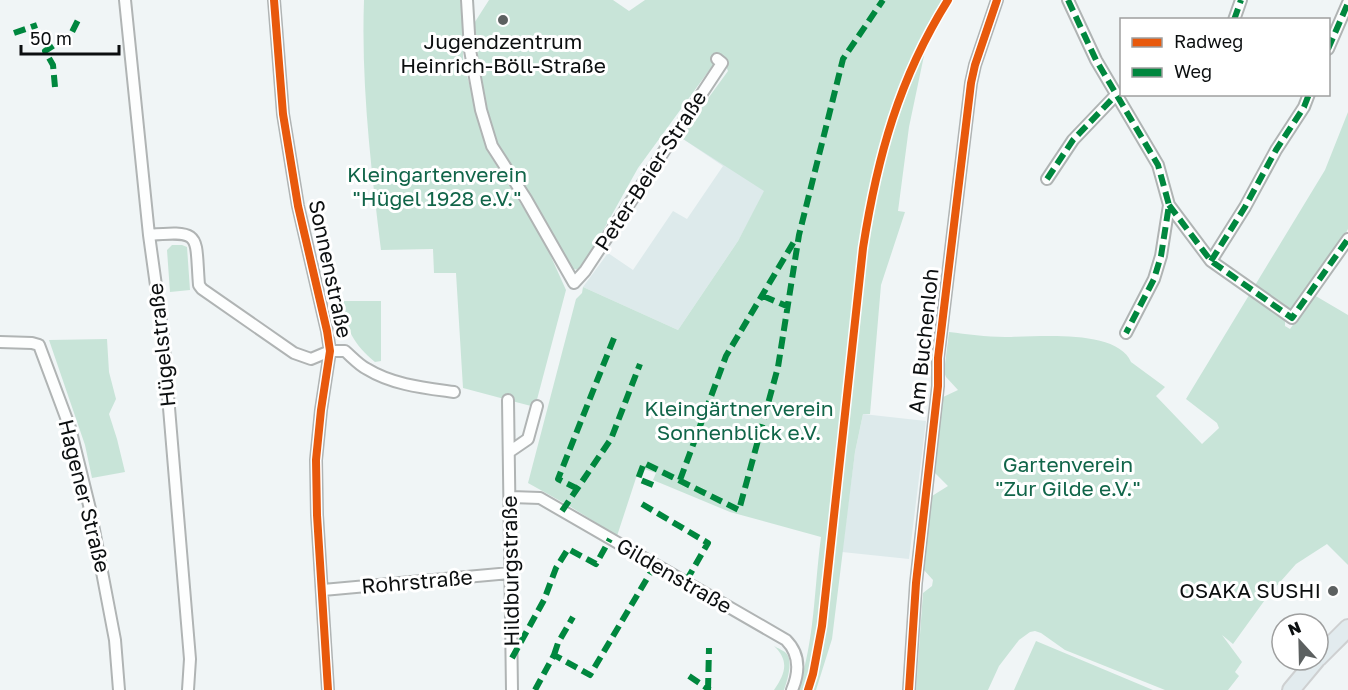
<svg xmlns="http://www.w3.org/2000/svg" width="1348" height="690" font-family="'Golos Text',sans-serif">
	<rect width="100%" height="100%" fill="#f0f5f6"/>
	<path fill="#ddeaeb" d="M823,86L738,241L678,330L583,287L608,253L633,270L673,211L687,219L723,166L680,137Z
		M863,414L926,421L909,559L842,552L855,452Z"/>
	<path fill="#c8e4d8" d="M364,0H460L463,16V61L488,152L543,239L566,290L535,407L463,388L456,273H434L433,249L381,250C371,167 361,84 364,0Z
		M489,0H613L629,11L645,0H943L930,27L909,127L898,211L905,212L881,285L870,414H863L855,452L832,639L816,690H798C815,639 814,589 821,537L730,512L653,480L656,473L644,469L641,476L637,475L617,536L571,507L528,483L576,299L582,293L583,287L678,330L738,241L764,191L680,137L728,71L721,54L638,168L581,270L572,269L499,149L489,126L473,25Z
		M1348,112V229L1339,246L1296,304L1285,322V326L1290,329L1314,295L1348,315V565L1327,544L1296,564L1267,597L1233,644L1222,635L1242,662L1235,672L1239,676L1228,690H1165L1065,650L1041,633L1035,631L1030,632L1019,640L999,666L988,690H916L923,593L932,586L933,580L923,569L932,496L948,486L934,472L941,398L958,390L946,377L944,372L949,332C967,334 986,337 1005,337C1036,337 1117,328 1131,362L1165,387L1156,396L1202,444L1219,428L1217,423L1186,399L1325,170Z
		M172,245H182L187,247L190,290L170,292L167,250Z
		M342,301H381V361L375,362C354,345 345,328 342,301Z
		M107,339L109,372L116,399L109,414L117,439L125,472L92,478L85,445L49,340Z
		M1036,641L1153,690H1014Z
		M774,646C777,648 785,651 787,654C793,663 787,681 784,690H774C785,674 790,661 774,646Z"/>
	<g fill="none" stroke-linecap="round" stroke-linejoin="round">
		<g stroke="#b0b4b4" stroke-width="14">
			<path id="minor" d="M125,0L149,235L163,336L190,659L188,690
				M274,0L283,114L298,206L327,331L330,351L321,410L316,460L317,515L328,690
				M467,0L470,50L481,110L492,146L526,199L574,283L585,271L722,63L717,59
				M1068,0L1096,60L1158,165L1169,205L1161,256L1154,279L1126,333
				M1234,20L1241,0
				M1328,49L1348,3
				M1047,179L1073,140L1115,96
				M1169,205L1211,261L1292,318L1348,239
				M149,235C203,230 195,235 199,285L202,289L294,353L311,359L330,351H345C352,357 359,365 367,369C393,385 425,388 454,392
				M1211,261L1245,207L1276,150L1304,107L1309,94
				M0,342L32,343L39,345L70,428L90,509L115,640L119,690
				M508,400L512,690
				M509,452L528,439L537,406
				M511,497L540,498L786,640C800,654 800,671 792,690
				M323,590L511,573
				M909,690L916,583L938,386V358L971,83L975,65L997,0"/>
		</g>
		<g stroke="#ced0d1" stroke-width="20">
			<path id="primary" d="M1318,658L1348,628
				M1291,690L1316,660"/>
		</g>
		<use href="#minor" stroke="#fdfefe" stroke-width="10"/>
		<use href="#primary" stroke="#e2ebee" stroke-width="16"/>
		<path stroke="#00873e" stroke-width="6" stroke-dasharray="12 6" stroke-linecap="butt" d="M1068,0L1096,60L1158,165L1169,205L1161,256L1154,279L1126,333
			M1234,20L1241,0
			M14,33L37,25
			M1328,49L1348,3
			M55,87L53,65L45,51L71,34L80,16
			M1047,179L1073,140L1115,96
			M1169,205L1211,261L1292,318L1348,239
			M1211,261L1245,207L1276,150L1304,107L1309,94
			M763,296L789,307
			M680,480L726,356L795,240
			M653,485L638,479L644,463L739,510L778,367L799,235L843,59L883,0
			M578,489L558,479L616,333
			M642,504L708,543L685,583
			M562,511L611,439L640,364
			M554,655L558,643L573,617
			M512,658L544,600L556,568L568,549L596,564L610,539
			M689,676L710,690
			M535,690L554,655L590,675L655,565
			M708,690L709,648"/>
		<g stroke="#fff" stroke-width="11">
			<path id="cycleway" d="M274,0L283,114L298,206L327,331L330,351L321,410L316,460L317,515L328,690
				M808,690L813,674L822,626L863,248C877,158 899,78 948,0
				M909,690L916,583L938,386V358L971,83L975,65L997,0"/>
		</g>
		<use href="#cycleway" stroke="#e8590c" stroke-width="8"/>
	</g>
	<g fill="#5c6060" stroke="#fff" stroke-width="2">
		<circle cx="503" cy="20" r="6"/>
		<circle cx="1333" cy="591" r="6"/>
	</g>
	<g text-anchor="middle" stroke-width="6" stroke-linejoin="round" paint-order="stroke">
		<g font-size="21" fill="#0c0f10" stroke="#fff">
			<text x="503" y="49">Jugendzentrum<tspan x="503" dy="24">Heinrich-Böll-Straße</tspan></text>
			<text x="1321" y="598" text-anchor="end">OSAKA SUSHI</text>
		</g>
		<g font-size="21" fill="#0c0f10" stroke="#fff">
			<text transform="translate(651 171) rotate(-57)" y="7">Peter-Beier-Straße</text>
			<text transform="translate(330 269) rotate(78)" y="7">Sonnenstraße</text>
			<text transform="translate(924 341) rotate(-84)" y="7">Am Buchenloh</text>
			<text transform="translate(162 345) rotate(-96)" y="7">Hügelstraße</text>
			<text transform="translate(84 496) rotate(76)" y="7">Hagener Straße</text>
			<text transform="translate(511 571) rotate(-91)" y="7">Hildburgstraße</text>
			<text transform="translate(674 576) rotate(30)" y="7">Gildenstraße</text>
			<text transform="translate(417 582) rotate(-5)" y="7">Rohrstraße</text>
		</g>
		<g font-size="21" fill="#116549" stroke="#fff">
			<text x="437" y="182">Kleingartenverein<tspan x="437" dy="24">"Hügel 1928 e.V."</tspan></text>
			<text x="739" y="416">Kleingärtnerverein<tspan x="739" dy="24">Sonnenblick e.V.</tspan></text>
			<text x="1068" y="472">Gartenverein<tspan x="1068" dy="24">"Zur Gilde e.V."</tspan></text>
		</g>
	</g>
	<rect x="1120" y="18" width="210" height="78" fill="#ffffff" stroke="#9e9f9f" stroke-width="1.5"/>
	<rect x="1132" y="38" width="30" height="9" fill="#e8590c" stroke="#9e9f9f" stroke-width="1.5"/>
	<text x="1174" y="48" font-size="18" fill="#0c0f10">Radweg</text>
	<rect x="1132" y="68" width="30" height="9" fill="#00873e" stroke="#9e9f9f" stroke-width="1.5"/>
	<text x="1174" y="78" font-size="18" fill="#0c0f10">Weg</text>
	<g transform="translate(1300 642) rotate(338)"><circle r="28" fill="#ffffff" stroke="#9e9f9f" stroke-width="1.5"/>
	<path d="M0-4.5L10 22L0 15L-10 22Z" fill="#5c6060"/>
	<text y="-9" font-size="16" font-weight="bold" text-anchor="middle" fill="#0c0f10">N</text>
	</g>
	<path d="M21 45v9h98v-9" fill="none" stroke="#0c0f10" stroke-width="3"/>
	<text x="30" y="45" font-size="18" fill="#0c0f10" stroke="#ffffff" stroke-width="4.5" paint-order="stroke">50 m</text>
</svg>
